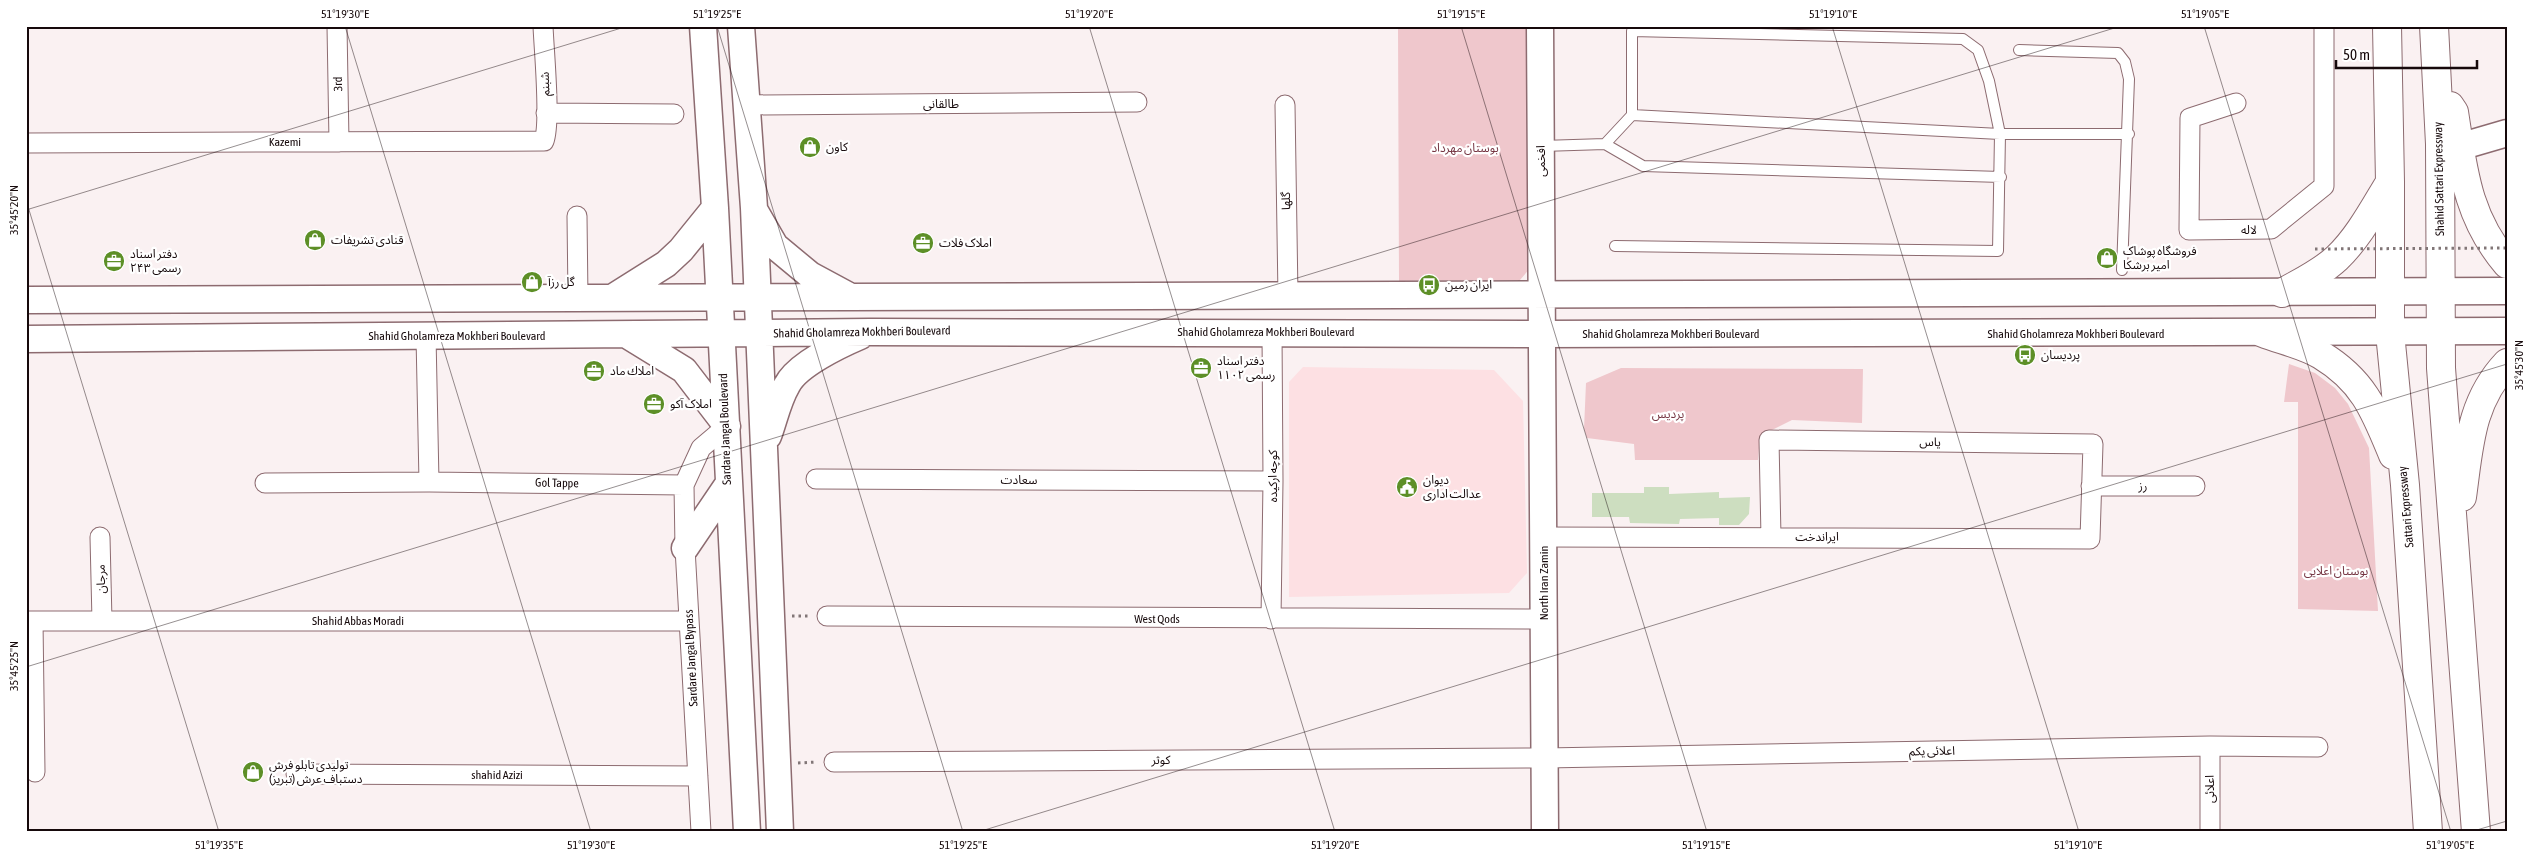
<svg xmlns="http://www.w3.org/2000/svg" width="2533" height="858" font-family="'Asap Condensed','Noto Sans Arabic',sans-serif">
	<rect width="100%" height="100%" fill="#faf1f2"/>
	<path fill="#fde0e3" d="M1303,367L1494,370L1523,401L1527,573L1509,593L1289,597V382Z"/>
	<path fill="#efc7cc" d="M1398,29H1530L1531,267L1520,280L1399,281Z
		M2289,364L2315,373L2335,388L2348,404L2369,448L2378,611L2298,609V402H2284Z
		M1621,368L1863,369L1862,423L1792,420L1760,436L1758,460H1635L1634,444L1587,438L1584,429L1586,383Z"/>
	<path fill="#cddec0" d="M1644,487H1669V494L1719,492V498L1750,497L1749,514L1739,525H1719V518L1680,519L1679,524L1630,523L1629,517H1592V493H1644Z"/>
	<g fill="none" stroke-linecap="round" stroke-linejoin="round">
		<g stroke="#8d6b70" stroke-width="12">
			<path id="lane" d="M2019,50L2118,53L2125,62L2129,79L2122,270
				M1632,115L2000,134H2129
				M1605,144L1632,115V31L1963,39L1978,50L1989,81L2000,134L1998,251L1615,246
				M1542,146L1605,144L1643,166L2001,177"/>
		</g>
		<g stroke="#8d6b70" stroke-width="21">
			<path id="street" d="M337,26L339,142
				M2236,103L2190,118L2189,230L2271,229L2324,186V26
				M746,105L1137,102
				M1285,105L1288,296
				M546,113L674,114
				M26,143L544,141C551,122 544,51 543,26
				M577,216L578,298
				M426,336L429,482
				M816,479L1273,481
				M265,483L429,482L684,485
				M2091,486H2195
				M100,537L102,621
				M1543,537L2090,539L2093,444L1769,440L1771,537
				M827,616L1544,619
				M1271,619L1273,481L1272,332
				M26,621H689
				M33,621L35,772
				M834,762L1545,758L2210,746L2318,747
				M296,774L698,776
				M701,832L685,548L684,485L701,448L727,426
				M2210,832V746"/>
		</g>
		<g stroke="#8d6b70" stroke-width="29">
			<path id="secondary" d="M703,26L715,208L747,832
				M741,26L754,208L780,832
				M1540,26L1545,832
				M2459,147L2507,133
				M756,213L775,246L810,275L849,296
				M612,298L666,264L681,250L715,208
				M26,300L2507,291
				M627,335L684,370L727,426
				M26,339L871,332L1542,334L2507,331
				M768,436C774,420 778,400 787,385C797,365 839,345 860,336
				M685,548L727,486"/>
		</g>
		<g stroke="#8d6b70" stroke-width="30">
			<path id="highway" d="M2387,26L2390,182V333L2405,485L2428,832
				M2434,26L2440,144L2441,368L2476,832
				M2450,106L2454,112C2463,170 2467,217 2507,264
				M2282,293C2301,282 2321,273 2337,258C2359,237 2374,208 2390,182
				M2263,333C2281,340 2304,345 2321,355C2364,381 2375,411 2393,455
				M2462,497C2469,447 2470,402 2507,363"/>
		</g>
		<path stroke="#817677" stroke-width="3" stroke-dasharray="2.5 4" stroke-linecap="butt" d="M792,616H809
			M798,763L816,762"/>
		<use href="#lane" stroke="#fff" stroke-width="10"/>
		<use href="#street" stroke="#fff" stroke-width="19"/>
		<use href="#secondary" stroke="#fff" stroke-width="26"/>
		<use href="#highway" stroke="#fff" stroke-width="28"/>
		<path stroke="#817677" stroke-width="3" stroke-dasharray="2.5 4" stroke-linecap="butt" d="M2315,249L2507,248"/>
	</g>
	<path fill="none" stroke="#16090b" stroke-width="1" stroke-opacity="0.45" d="M345,26L591,832M717,26L963,832M1089,26L1335,832M1461,26L1707,832M1832,26L2079,832M2204,26L2451,832M26,200L219,832M26,210L628,26M26,667L2121,26M978,832L2507,364M2470,832L2507,821"/>
	<defs>
		<g id="shop-disc" transform="scale(1.125)"><circle r="9.5" fill="#5d8f27" stroke="#fff"/><path d="M-5-2.5h2.3a2.7 3.5 0 0 1 5.4 0H5L5.5 6h-11ZM-1.5-2.5h3a1.5 2.3 0 0 0-3 0Z" fill="#fff"/></g>
		<g id="office-disc" transform="scale(1.125)"><circle r="9.5" fill="#5d8f27" stroke="#fff"/><path d="M-6-3h4V-5.5h4V-3h4V5H-6ZM-1-4.5V-3h2v-1.5ZM-6 0V1H6V0Z" fill="#fff"/></g>
		<g id="bus-disc" transform="scale(1.125)"><circle r="9.5" fill="#5d8f27" stroke="#fff"/><path d="M-5-6H5V4H4V6H2V4H-2V6H-4V4H-5ZM-3.5-4V0h7V-4ZM-3.5 1.2v1.5H-2V1.2ZM2 1.2v1.5H3.5V1.2Z" fill="#fff"/></g>
		<g id="civic-disc" transform="scale(1.125)"><circle r="9.5" fill="#5d8f27" stroke="#fff"/><path d="M-.6-6.5H3V-4.5H.6V-3L4-1V1h2V6H-6V1h2V-1L-.6-3ZM-1.2 2.5V6h2.4V2.5Z" fill="#fff"/></g>
	</defs>
	<g fill-rule="evenodd">
		<use href="#shop-disc" x="810" y="147"/>
		<use href="#shop-disc" x="315" y="240"/>
		<use href="#office-disc" x="923" y="243"/>
		<use href="#shop-disc" x="2107" y="258"/>
		<use href="#office-disc" x="114" y="261"/>
		<use href="#shop-disc" x="532" y="282"/>
		<use href="#bus-disc" x="1429" y="285"/>
		<use href="#bus-disc" x="2025" y="355"/>
		<use href="#office-disc" x="1201" y="368"/>
		<use href="#office-disc" x="594" y="371"/>
		<use href="#office-disc" x="654" y="404"/>
		<use href="#civic-disc" x="1407" y="487"/>
		<use href="#shop-disc" x="253" y="772"/>
	</g>
	<g text-anchor="middle" stroke-width="4.5" stroke-linejoin="round" paint-order="stroke">
		<g font-size="12" fill="#16090b" stroke="#fff">
			<text transform="translate(338 84) rotate(-91)" y="4">3rd</text>
			<text transform="translate(545 84) rotate(-92)" y="4">شبنم</text>
			<text x="941" y="108">طالقانی</text>
			<text x="285" y="146">Kazemi</text>
			<text transform="translate(1541 161) rotate(-90)" y="4">افخمی</text>
			<text transform="translate(2439 179) rotate(-91)" y="4">Shahid Sattari Expressway</text>
			<text transform="translate(1286 201) rotate(-91)" y="4">گلها</text>
			<text x="2249" y="234">لاله</text>
			<text transform="translate(862 332) rotate(-1)" y="4">Shahid Gholamreza Mokhberi Boulevard</text>
			<text x="1266" y="336">Shahid Gholamreza Mokhberi Boulevard</text>
			<text x="1671" y="338">Shahid Gholamreza Mokhberi Boulevard</text>
			<text x="2076" y="338">Shahid Gholamreza Mokhberi Boulevard</text>
			<text x="457" y="340">Shahid Gholamreza Mokhberi Boulevard</text>
			<text transform="translate(725 429) rotate(-92)" y="4">Sardare Jangal Boulevard</text>
			<text transform="translate(1930 442) rotate(1)" y="4">یاس</text>
			<text transform="translate(1273 476) rotate(-90)" y="4">کوچه ارکیده</text>
			<text x="1019" y="484">سعادت</text>
			<text transform="translate(557 483) rotate(1)" y="4">Gol Tappe</text>
			<text x="2143" y="490">رز</text>
			<text transform="translate(2406 507) rotate(-95)" y="4">Sattari Expressway</text>
			<text x="1817" y="541">ایراندخت</text>
			<text transform="translate(101 579) rotate(-91)" y="4">مرجان</text>
			<text transform="translate(1544 583) rotate(-90)" y="4">North Iran Zamin</text>
			<text x="1157" y="623">West Qods</text>
			<text x="358" y="625">Shahid Abbas Moradi</text>
			<text transform="translate(691 658) rotate(-93)" y="4">Sardare Jangal Bypass</text>
			<text transform="translate(1932 751) rotate(-1)" y="4">اعلائی یکم</text>
			<text x="1161" y="764">کوثر</text>
			<text x="497" y="779">shahid Azizi</text>
			<text transform="translate(2210 789) rotate(-90)" y="4">اعلائی</text>
		</g>
		<g font-size="12" fill="#16090b" stroke="#fff" text-anchor="start">
			<text x="826" y="151">کاون</text>
			<text x="331" y="244">قنادی تشریفات</text>
			<text x="939" y="247">املاک فلات</text>
			<text x="2123" y="255">فروشگاه پوشاک<tspan x="2123" dy="14">امیر برشکا</tspan></text>
			<text x="130" y="258">دفتر اسناد<tspan x="130" dy="14">رسمی ۲۴۳</tspan></text>
			<text x="548" y="286">گل رزآ</text>
			<text x="1445" y="289">ایران زمین</text>
			<text x="2041" y="359">پردیسان</text>
			<text x="1217" y="365">دفتر اسناد<tspan x="1217" dy="14">رسمی ۱۱۰۲</tspan></text>
			<text x="610" y="375">املاك ماد</text>
			<text x="670" y="408">املاک آکو</text>
			<text x="1423" y="484">دیوان<tspan x="1423" dy="14">عدالت اداری</tspan></text>
			<text x="269" y="769">تولیدی تابلو فرش<tspan x="269" dy="14">دستباف عرش (تبریز)</tspan></text>
		</g>
		<g font-size="12" fill="#753542" stroke="#fff">
			<text x="1465" y="152">بوستان مهرداد</text>
			<text x="1668" y="418">پردیس</text>
			<text x="2336" y="575">بوستان اعلایی</text>
		</g>
	</g>
	<rect width="2533" height="858" fill="none" stroke="#ffffff" stroke-width="55"/>
	<path d="M2336 60v8h141v-8" fill="none" stroke="#16090b" stroke-width="2.5"/>
	<text x="2343" y="60" font-size="15" fill="#16090b" stroke="#ffffff" stroke-width="4" paint-order="stroke">50 m</text>
	<rect x="28" y="28" width="2478" height="802" fill="none" stroke="#16090b" stroke-width="2"/>
	<g font-size="12" text-anchor="middle" fill="#16090b">
		<text x="345" y="18">51°19'30"E</text>
		<text x="717" y="18">51°19'25"E</text>
		<text x="1089" y="18">51°19'20"E</text>
		<text x="1461" y="18">51°19'15"E</text>
		<text x="1833" y="18">51°19'10"E</text>
		<text x="2205" y="18">51°19'05"E</text>
		<text transform="translate(14 210) rotate(-90)" y="4">35°45'20"N</text>
		<text transform="translate(2519 365) rotate(-90)" y="4">35°45'30"N</text>
		<text transform="translate(14 666) rotate(-90)" y="4">35°45'25"N</text>
		<text x="219" y="849">51°19'35"E</text>
		<text x="591" y="849">51°19'30"E</text>
		<text x="963" y="849">51°19'25"E</text>
		<text x="1335" y="849">51°19'20"E</text>
		<text x="1706" y="849">51°19'15"E</text>
		<text x="2078" y="849">51°19'10"E</text>
		<text x="2450" y="849">51°19'05"E</text>
	</g>
</svg>
